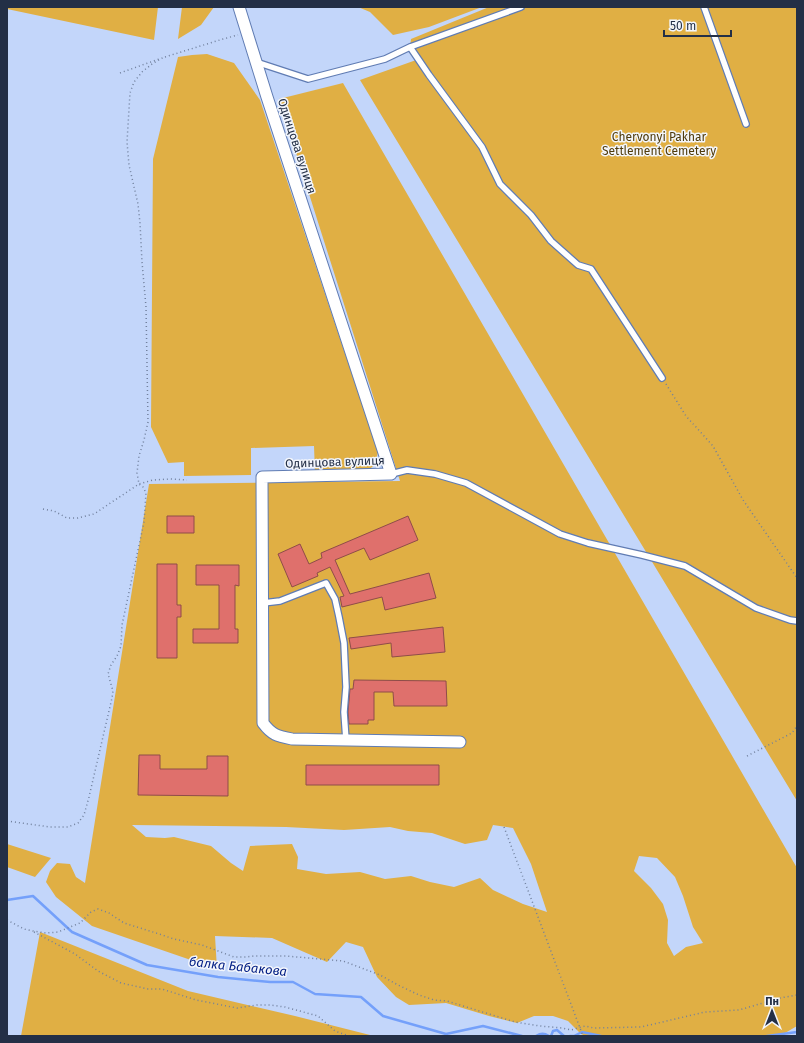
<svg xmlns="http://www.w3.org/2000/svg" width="804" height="1043" font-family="'Fira Sans',sans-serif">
	<rect width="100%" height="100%" fill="#c3d6fa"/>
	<path fill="#e0af44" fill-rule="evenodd" d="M7,7H158L154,40L7,9Z
		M182,7H214L201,25L178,39Z
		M358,7H482L429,27L393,35L370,12Z
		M489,7H797V801L360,80L419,59L410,47L411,39Z
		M207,54L234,63L260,100L378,452L375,465L365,472L315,473L314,446L251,448V475L184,476V462L168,463L151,427L153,159L178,57L192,55Z
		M343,83L797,868V1026L780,1036H586L581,1034L568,1021L553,1016H534L517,1023L489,1016L446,1003L409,1005L396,997L377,977L363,947L346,942L327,962L272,938L215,936L217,969L92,926L56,897L46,882L50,871L57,863L70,864L76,877L85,883L149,484L400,481L279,99ZM132,825L286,827L344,830L390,827L408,831L432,833L465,844L487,840L493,825L513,828L531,864L547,912L523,904L493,890L480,878L454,887L430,882L411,876L385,879L360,872L326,874L297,869L298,857L292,844L250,846L243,871L231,863L211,846L174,837L165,838L146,837ZM639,856L657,858L675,877L683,896L693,927L703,943L686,947L674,956L667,943L668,920L663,904L651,888L634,871Z
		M7,844L51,858L35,877L7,867Z
		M40,932L188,991L295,1016L374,1036H21Z"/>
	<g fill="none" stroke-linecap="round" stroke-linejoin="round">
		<path stroke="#74a0fa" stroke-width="2.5" d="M7,900L33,896L72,932L147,965L218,977L270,982H293L315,994L361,997L383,1016L446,1034L483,1026L522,1036
			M536,1036C541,1033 544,1033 549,1036
			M551,1036L553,1031L557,1030L564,1036
			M570,1036H574L582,1032L601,1036
			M767,1036L797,1032"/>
	</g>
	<path fill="#df706c" stroke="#8f4c49" d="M167,516H194V533H167Z
		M408,516L418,540L370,560L364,548L335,560L350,594L429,573L436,598L385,610L382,597L342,607L340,597L344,596L330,567L317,573L318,576L292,587L278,554L300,544L309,564L322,558L321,553Z
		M157,564H177V605H181V617H177V658H157Z
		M196,565H239V586L235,585V629H238V643H193V629H219V585H196Z
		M443,627L445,652L392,657L391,643L351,649L349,638Z
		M354,680L446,681L447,706H394L393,692H374V720H368V724H349L348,712L350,689H353Z
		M139,755H160V769H207V756H228V796L138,795Z
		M306,765H439V785H306Z"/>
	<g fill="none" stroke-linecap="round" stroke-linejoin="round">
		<g stroke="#607cb3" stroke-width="8">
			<path id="service" d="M704,7L746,124
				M410,47L429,75L482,147L500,184L531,215L551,241L578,265L591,269L662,378
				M256,62L308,79L385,59L410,47L521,7
				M391,474L407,470L435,474L466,483L560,534L588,543L642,555L685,566L756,608L790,620L797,621
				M263,603L280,601L326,583L335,599L339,617L344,643L346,687L344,712L346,740"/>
		</g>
		<g stroke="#607cb3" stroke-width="13">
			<path id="minor" d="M239,7L267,97L391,474L262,477L263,723C272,735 277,736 292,739L460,742"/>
		</g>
		<path stroke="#71809d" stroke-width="1.5" stroke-dasharray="1 3" stroke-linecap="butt" d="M165,57L223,39L238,35
			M120,73L159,59
			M666,384L686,416L713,446L743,500L797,578
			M43,509L54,511L67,518H78L94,514L139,484L153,480L170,479L187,480
			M747,756L792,733L797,726
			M7,821L50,827H68L78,823L84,815L89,797L112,698L113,691L108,674L111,665L117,656L121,646L122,625L144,522L146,493L143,487L139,484L137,473L139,456L144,440L148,422L146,307L142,262L140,223L138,204L129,165L127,142L130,93L134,82L142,72L152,64L164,57
			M504,827L583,1036
			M7,920L24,929L33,931L46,933L58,932L80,923L91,912L98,909L109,913L124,923L156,933L174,939L202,945L234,957H246L254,956H286L343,961L380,975L398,985L419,995L434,1000L447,1001L515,1022L540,1026L562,1028L571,1030L585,1026L594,1028L641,1027L705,1012L739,1010L780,998L797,995
			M34,932L75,954L98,971L121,983L148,989H162L196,1000L237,1008L257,1005H270L285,1007L318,1016L335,1031L349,1036"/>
		<use href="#service" stroke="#fff" stroke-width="5.5"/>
		<use href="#minor" stroke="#fff" stroke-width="11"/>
	</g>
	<g text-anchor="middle" stroke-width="3" stroke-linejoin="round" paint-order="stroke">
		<g font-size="12" fill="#503b0b" stroke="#f3f6fc">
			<text x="659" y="141">Chervonyi Pakhar<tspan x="659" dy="14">Settlement Cemetery</tspan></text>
		</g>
		<g font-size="12" fill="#232f46" stroke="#f3f6fc">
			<text transform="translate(297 146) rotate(72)" y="4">Одинцова вулиця</text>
			<text transform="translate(335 462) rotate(-2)" y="4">Одинцова вулиця</text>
		</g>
		<g font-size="13" font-style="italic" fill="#001d83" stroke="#f3f6fc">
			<text transform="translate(238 966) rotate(6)" y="5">балка Бабакова</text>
		</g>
	</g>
	<rect width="804" height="1043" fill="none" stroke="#232f46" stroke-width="16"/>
	<g transform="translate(772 1011)" stroke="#f3f6fc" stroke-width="3" paint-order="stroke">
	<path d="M0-3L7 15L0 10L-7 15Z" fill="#232f46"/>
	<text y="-6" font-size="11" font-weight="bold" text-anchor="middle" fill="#232f46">Пн</text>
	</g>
	<path d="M664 30v6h67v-6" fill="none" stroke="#232f46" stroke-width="2"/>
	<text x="670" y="30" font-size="12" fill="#232f46" stroke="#f3f6fc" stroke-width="3" paint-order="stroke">50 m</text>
</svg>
